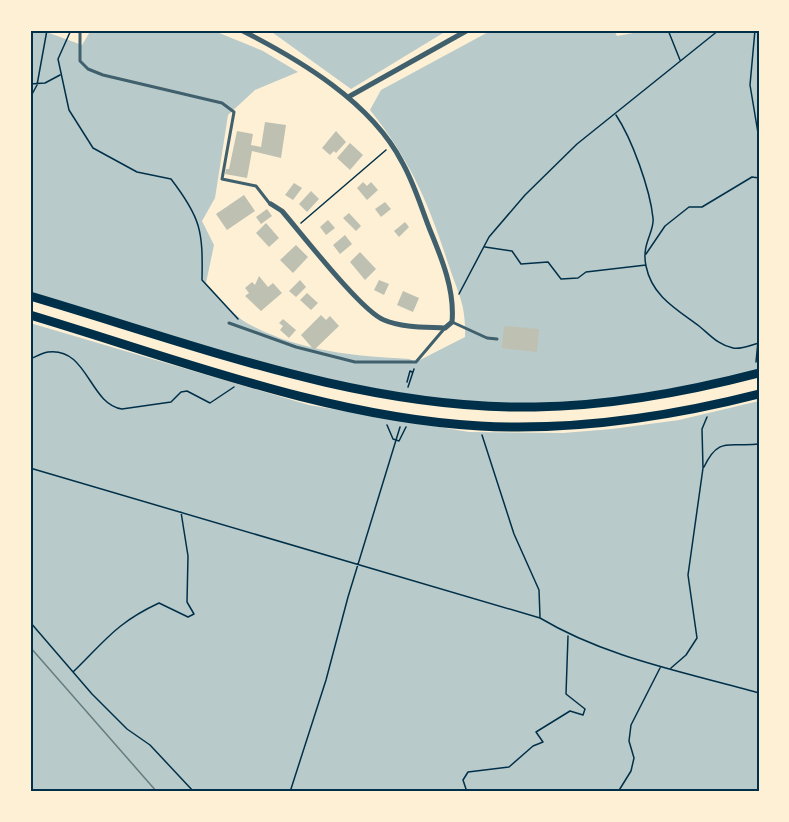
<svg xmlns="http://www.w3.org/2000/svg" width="789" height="822" font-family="'Sofia Sans Condensed',sans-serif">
	<rect width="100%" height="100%" fill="#fdf0d5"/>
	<path fill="#b9caca" d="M30,30H41L82,45L91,30H212L263,51L298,72L255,90L228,115L215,198L202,221L214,245L206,283C218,295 231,313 245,322C296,351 352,356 409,359L416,362L465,337C466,304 459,296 449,266C428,202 412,163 370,110L381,90L492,30H614L617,36L649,30H759V373L589,403L461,404L285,372L30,296Z
		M269,30H448L351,89Z
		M30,323L309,405L469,432L563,433L612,429L679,420L759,401V792H30Z"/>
	<path fill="#bec0b2" d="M265,122L286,125L281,158L252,151L247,178L225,174L226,169H229L237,131L253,134L251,145L261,147Z
		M336,131L346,142L336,153L334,151L330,155L322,148Z
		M350,143L363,155L350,170L337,158Z
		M363,182L367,186L371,182L378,190L367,200L357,188Z
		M294,183L302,188L293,200L285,195Z
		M311,191L319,199L307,212L299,204Z
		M244,195L255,211L227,230L216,214Z
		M385,202L391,209L381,217L375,209Z
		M267,209L272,216L261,224L256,217Z
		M349,213L361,226L356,231L343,218Z
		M328,220L335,228L326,235L320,227Z
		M405,222L409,227L399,237L394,231Z
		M266,223L279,238L269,247L256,233Z
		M345,235L352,244L340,254L333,245Z
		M296,245L308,257L293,273L280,260Z
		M360,252L376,269L365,280L350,262Z
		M259,276L268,287L273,283L282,293L261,311L245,296L249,293L245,288L252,282L255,285Z
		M300,280L306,287L296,297L289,291Z
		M379,280L389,284L384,295L374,290Z
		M403,291L419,298L413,312L397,305Z
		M307,293L318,303L311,310L300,300Z
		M321,315L326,320L330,316L339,326L314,350L301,335Z
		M283,319L296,330L289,338L280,330L283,326L279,323Z
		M504,326L539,329L537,352L502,348Z"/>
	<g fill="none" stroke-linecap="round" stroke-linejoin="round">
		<path stroke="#003049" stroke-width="1.5" d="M71,30L58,59L69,110L93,148L137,172L171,179C201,218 203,231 202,280L238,319
			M668,30L680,60
			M755,30L750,85L759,139
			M30,84L45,83L60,75
			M30,98L37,85L47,30
			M616,115C632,139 650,189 653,218C655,231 641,244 646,266C652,296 676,309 699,326C710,335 718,345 733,348C740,350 751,345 759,343
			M301,223L386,150
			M485,247L512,251L521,264L548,262L561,279L578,278L586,272L646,265
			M646,254L665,226L689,207H702L752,177L759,178
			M459,294L489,237L525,195L577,144L719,30
			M30,359C35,357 42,353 48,352C88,347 89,404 122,409L171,402L181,392L187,391L210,403L234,387
			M756,362L759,331
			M407,382L410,371L412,372
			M408,387L414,369
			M387,425L393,439L399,441L406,427
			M482,435L514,534L539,590L540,617
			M704,467C719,435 730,448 759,444
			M30,468L540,618C607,658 685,672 759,693
			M30,622L92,694L127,729L150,745L194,792
			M671,668L686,655L697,638L688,575L703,468L702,429L707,417
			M73,672C105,641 116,623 159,603L188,617L194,614L187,602L188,556L181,512
			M290,792L326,680L348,597L400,427
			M467,792L463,780L468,772L509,767L533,746L543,742L536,732L570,711L583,715L585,709L566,694L568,636
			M618,792L631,771L634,758L629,741L631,725L660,668"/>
		<path stroke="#3f606c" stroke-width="3" d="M80,30V61L88,69L103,75L222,103L234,112L222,179L256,186L270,204
			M452,322L487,338L497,339
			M229,323L296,347L355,362H416L444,329"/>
		<path stroke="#3f606c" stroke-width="5" d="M241,30C300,60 371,102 402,162C414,183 421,207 430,230C442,259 455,291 452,322L445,328C425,327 403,328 384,320C362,312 301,233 282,211L271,204
			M350,96L468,30"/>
		<path stroke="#003049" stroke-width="9" d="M30,296C193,344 362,410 535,407C610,406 686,392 759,373
			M30,315C174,358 329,418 480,426C573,431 669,417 759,394"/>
		<path stroke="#657d81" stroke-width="1.5" d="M30,647L157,792"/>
	</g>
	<rect width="789" height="822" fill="none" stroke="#fdf0d5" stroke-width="63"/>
	<rect x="32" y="32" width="726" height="758" fill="none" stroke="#003049" stroke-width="2"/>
</svg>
